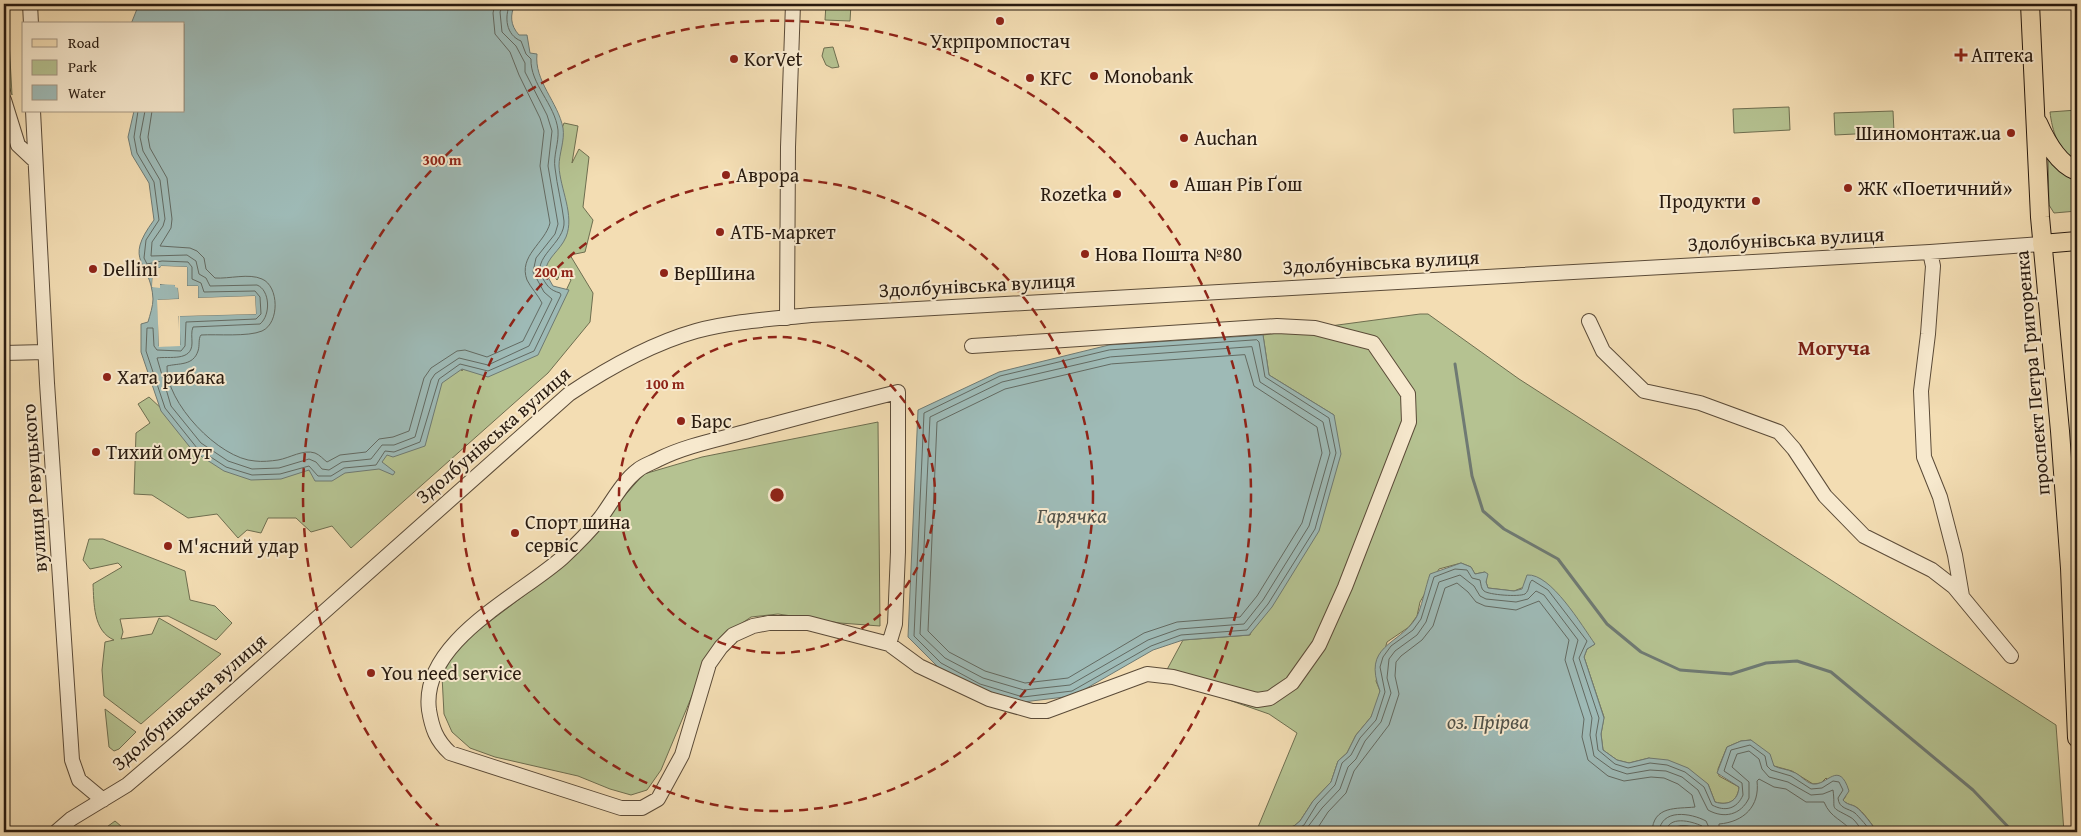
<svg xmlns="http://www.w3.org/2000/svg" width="2081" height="836" font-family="'Gentium Book Plus',serif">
	<rect width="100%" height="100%" fill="#f3ddb3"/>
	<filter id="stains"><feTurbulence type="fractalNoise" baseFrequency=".004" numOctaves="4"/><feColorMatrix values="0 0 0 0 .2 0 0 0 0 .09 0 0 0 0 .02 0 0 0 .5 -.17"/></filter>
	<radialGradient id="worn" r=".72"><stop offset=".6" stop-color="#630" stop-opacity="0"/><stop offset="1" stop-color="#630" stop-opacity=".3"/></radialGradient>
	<path fill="#b5c291" stroke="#6e6e50" d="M4,4H7L12,95L4,71Z
		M826,4H851L850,21L825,20Z
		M833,47L839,67L832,68L826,65L822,56L824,48Z
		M1789,107L1790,130L1734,133L1733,109Z
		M2077,110V159C2058,152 2052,130 2050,112Z
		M1893,111L1894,132L1835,135L1834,113Z
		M564,123L578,126L572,163L579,149L589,157L583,207L593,220L585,252L570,255L593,293L590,322L548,373L351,548L332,526L311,532L296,518H268L261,533L247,530L238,538L217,514L188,518L152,495L134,494L136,433L150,423L138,404L149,397L190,435L436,377L455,359L462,371L468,360L542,341L571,280L562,272L557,280L542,264L553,151Z
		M2048,158L2061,172L2077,179V211L2054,213L2049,205Z
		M1420,314H1428L1519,379L2056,725L2064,832H1877C1874,827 1862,810 1856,807C1851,804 1847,805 1843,800L1846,796L1826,778L1821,783L1813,784L1792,771L1774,766L1751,740L1741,741L1727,747L1718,769L1719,776L1739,787C1738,801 1728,806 1715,802L1708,784L1649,758L1629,763L1617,760L1603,750L1601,734L1604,717L1584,657L1587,649L1595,644L1524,587L1514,591L1488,588L1486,582L1487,574L1485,572L1475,574L1471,567L1461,563L1439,569L1420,602L1417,616L1409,627L1387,642L1376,681L1380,691L1377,704L1371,717L1356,735L1347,753L1338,761L1331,782L1313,801L1300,821L1294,826L1284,829V832H1256L1297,733L1269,714L1163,677L1183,640L1250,635L1334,415L1269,375L1263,335Z
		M878,422L880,626L840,623L778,614L751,617L720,638L694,691L661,770L647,790L631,795L610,789L578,776L495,757L470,748L452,732L444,714L442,676L453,654L476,632L567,563L595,535L617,504L644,474L702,457Z
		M89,539H103L185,571L190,600L215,606L232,623L216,640L168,616L120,619L123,632L121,639L152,634L159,618L221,654L141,724L104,696L102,670L105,642L114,640C93,631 94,603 93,584L122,567L118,563L90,569L83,560Z
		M105,709L136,732L119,749L114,751L109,747Z
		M115,821L128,832H100Z
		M1685,825L1704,832H1669L1677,826Z"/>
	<path fill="#9ebab6" stroke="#6f7a73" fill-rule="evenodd" d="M139,4H515C510,15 510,25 519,35H527L530,53L537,54C534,81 558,102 563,128C565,140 559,154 559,166C560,189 575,215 566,237C560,251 547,257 545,272L553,286L569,290L538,355L488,377L462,369L442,383L425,446L393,457L387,455L382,462L395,472L393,475L379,469L345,473L332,481H315L309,470L281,479L251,480L224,471L193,451L161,411L141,352V324L148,322C150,315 153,306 153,299C151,260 122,263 154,220L149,183L132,155L128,137L134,111H184V24H131ZM161,266L187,267V286H198V298L255,296L256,314L179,316L180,345L159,346L158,300L179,299L178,287C172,281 160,284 152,287L153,268H160Z
		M1263,335L1269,375L1334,415L1341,454L1319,531L1272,607L1249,635L1183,640L1153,650L1073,696L1023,702L978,688L938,667L908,637L918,410L999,372L1109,345Z
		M1461,563L1471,567L1475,574L1485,572L1488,574L1486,582L1488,588L1514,591L1522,589L1527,575C1551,573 1582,626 1595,644L1587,649L1584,657L1604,718L1601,734L1603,750L1617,760L1629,763L1649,758L1668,760L1688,768L1708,784L1715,802C1728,806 1738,801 1739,787L1717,773L1727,747L1741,741L1751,740L1770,754L1774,766C1780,769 1787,769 1793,772C1800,774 1806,783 1813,784C1827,786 1839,759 1849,791L1843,800C1847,805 1851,804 1856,807C1862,811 1874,827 1877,832H1704C1693,826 1679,821 1669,832H1284L1283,829L1294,826L1300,821L1313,801L1331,782L1338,761L1347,753L1356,735L1371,717L1380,691C1362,645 1398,646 1416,618C1421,610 1426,585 1430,574Z"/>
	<path fill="#f3ddb3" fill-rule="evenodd" d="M161,266L187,267V286H198V298L255,296L256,314L180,316V346L159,347L157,300L179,299L178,288L175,287V285L160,284V288L152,287L153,268H160ZM163,268L185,269L184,287L195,288L197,300L253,299V311L179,314L178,343L162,344L160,303L179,302L181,300V287L177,283L159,282L155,285L156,271H161Z"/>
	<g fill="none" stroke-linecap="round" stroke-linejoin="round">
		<path stroke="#636a62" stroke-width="1" d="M138,111L134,137L137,153L154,182L159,220L146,240L144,258L147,264L162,261L188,262L192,267V279L201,283L204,292L255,291L260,297L261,314L256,319L186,322L185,346L181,351L157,350L154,346L153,328H147L146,351L165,408L197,448L226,467L252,475L280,474L309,466L318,476H331L344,468L376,465L385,451L394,452L420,442L439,379L460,364L488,371L534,351L561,295L560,293C550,290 548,287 543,279C529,258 566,243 564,221C562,204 557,186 555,168C553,156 559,143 558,130C555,104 530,84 531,59L526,54L521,41C506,35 504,17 510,4
			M145,111L140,137L143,151L160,180L165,219L163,226L152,242L151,256L187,255L196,261L199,274L206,278L210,286L257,285C270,290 271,315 260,324L193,327C191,332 192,337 192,343C192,362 169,356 157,358L171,406L201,443L228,461L252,469L279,468L309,459L316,462L322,469L329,470L342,462L371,459L382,445H394L415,437L431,380L435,374L459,358L488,365L529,346L552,299L544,292L533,272L536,258L555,234L558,224L548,166L552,131L547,115L525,72V63L516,46L502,32L500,12L503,4
			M152,111L148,137L150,148L167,178L172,219L171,228L160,246L190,248L197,251L204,258L206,269L215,278C229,279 249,273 262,279C279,286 280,323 262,331C248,337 217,334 201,335C198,339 200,345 198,351C193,366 179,363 167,366C165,402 219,459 255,461C262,462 271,461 278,460C290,458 303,449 315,453C320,455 323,459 327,462L340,455L366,452L379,439L393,437L409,431L424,378L431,368L457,351L465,350L487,357L523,341L542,303C538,295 531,288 527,280C518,256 545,243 550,223L540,166L544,131L540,118L519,75L510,52L495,34L493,13L495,4
			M1257,340L1259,342L1265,377L1329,418L1336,453L1315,529L1268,604L1247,630L1181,635L1151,646L1072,691L1023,697L980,684L941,663L914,636L924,413L1000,376L1109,350Z
			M1252,347L1260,382L1323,422L1330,453L1309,526L1263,600L1244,624L1179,629L1148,640L1070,685L1024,690L983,678L945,658L920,634L930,417L1002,382L1110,357Z
			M1245,355L1254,386L1317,427L1322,453L1302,523L1257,596L1240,617L1177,622L1144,633L1068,678L1025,683L985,671L949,652L928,631L937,422L1005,389L1111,364Z
			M1292,832L1304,825L1317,804L1335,785L1342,763L1351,755L1360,738L1376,720L1385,692L1380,667L1383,657L1391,646L1413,630L1421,619L1434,577L1455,569L1467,570L1472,578L1480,580C1481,584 1481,589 1484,591C1489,595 1519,597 1525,594C1530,590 1528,584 1532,580L1548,590L1587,641L1579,658L1599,718L1596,735L1598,750L1615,764L1628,768L1650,763L1667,765L1685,772L1704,787L1712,805C1725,812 1737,809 1743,795L1742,783L1724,771L1731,750L1750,745L1765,756L1767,766L1771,770L1791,776L1811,789L1822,788L1833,781L1839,782L1843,790L1838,798C1839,809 1848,808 1855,813C1858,816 1870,829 1871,832
			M1304,832L1322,808L1340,789L1348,767L1356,759L1365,741L1381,722L1391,693L1387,678L1389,659L1395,651L1417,635L1426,622L1439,582L1460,575L1474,586L1480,596L1486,599L1516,602L1528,599L1536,591L1544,595L1578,640L1573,659L1592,718L1590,735L1594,756L1612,769L1627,774L1650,770L1666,771L1682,777L1698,790L1708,810C1724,819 1741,815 1749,798V782L1732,767L1737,754L1749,751L1759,759L1762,769L1769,777L1788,782L1811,795L1823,794L1833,790C1836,812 1828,805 1850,817C1856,820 1859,828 1864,832
			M1315,832L1328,812L1346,793L1354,771L1389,725L1399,694L1395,676L1396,662L1401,656L1422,640L1433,626L1445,588L1457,583L1468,592L1476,602L1485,606L1516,610L1539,601L1569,640L1565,660L1584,719L1582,737L1588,760L1608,776L1624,781L1651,777L1664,778L1678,784L1692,795L1695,807C1677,809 1653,805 1652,832
			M1659,832C1661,808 1691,813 1706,821L1711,832
			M1666,832C1668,815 1691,821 1702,826L1705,832
			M1719,832V824C1744,822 1760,806 1757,781L1759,779L1774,787L1786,789L1806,802H1824C1831,819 1843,819 1852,832"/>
		<path stroke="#6f7a73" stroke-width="3" d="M1455,364L1472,476L1483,511L1504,529L1558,559L1607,624L1641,652L1680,670L1731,674L1766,663L1797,661L1831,672L1973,790L2013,832"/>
		<g stroke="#5b4b38" stroke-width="16">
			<path id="minor" d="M30,4L31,24
				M4,100L18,145L35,161
				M33,111L47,383L72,760L79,780L103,800
				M1930,252L1933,266L1928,334L1921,391L1924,457L1940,497L1955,555L1962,596
				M787,318L788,147L793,4
				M1589,321L1603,351L1644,391L1700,403L1779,432L1794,449L1825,496L1864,536L1932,570L1954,587L2011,656
				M4,353L45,352
				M889,644L895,624L898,552V392C849,404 801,417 752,430C721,439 687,445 659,459C652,463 644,465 638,470C623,481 612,502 601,517C590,531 575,546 562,558C519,596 420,642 429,710C432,728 436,740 450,753L621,808H642L658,799L682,755L709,664L721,647L733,635L753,626L769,623H808L889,644L919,666L989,699L1032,711H1047L1147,674L1173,677L1257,700L1270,698L1292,683L1319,645L1345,587L1409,422L1408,394L1373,343L1315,328L1277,326L972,346
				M56,832L71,819L127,785L181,739L569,394C608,368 650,344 696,331C733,321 773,319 811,315L1930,252L2042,244"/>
		</g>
		<g stroke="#281a0f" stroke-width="20">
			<path id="major" d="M2030,4L2040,217L2060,431L2070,568L2077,738
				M2038,123C2046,141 2058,164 2077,171
				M2042,244L2077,241"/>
		</g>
		<use href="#minor" stroke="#f7e9ce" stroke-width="14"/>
		<use href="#major" stroke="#f3ddb3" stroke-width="18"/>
	</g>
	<g fill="none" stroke="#8f2418" stroke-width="2.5" stroke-dasharray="9 6">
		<circle cx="777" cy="495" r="158"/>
		<circle cx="777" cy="495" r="316"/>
		<path d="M442 830A474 474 0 1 1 1112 830"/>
	</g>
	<g fill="#8f2418" stroke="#f7e9ce" stroke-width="2">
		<circle cx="1000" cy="21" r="5"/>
		<path d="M1958.5 47.5h5v5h5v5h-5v5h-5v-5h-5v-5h5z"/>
		<circle cx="734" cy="59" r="5"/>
		<circle cx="1094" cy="76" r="5"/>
		<circle cx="1030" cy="78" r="5"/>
		<circle cx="2011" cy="133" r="5"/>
		<circle cx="1184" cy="138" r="5"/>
		<circle cx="726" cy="175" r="5"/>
		<circle cx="1174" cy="184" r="5"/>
		<circle cx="1848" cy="188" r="5"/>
		<circle cx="1117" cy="194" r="5"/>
		<circle cx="1756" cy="201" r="5"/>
		<circle cx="720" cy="232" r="5"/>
		<circle cx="1085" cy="254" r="5"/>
		<circle cx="93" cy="269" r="5"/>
		<circle cx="664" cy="273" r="5"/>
		<circle cx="107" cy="377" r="5"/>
		<circle cx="681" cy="421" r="5"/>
		<circle cx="96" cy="452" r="5"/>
		<circle cx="515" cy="533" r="5"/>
		<circle cx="168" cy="546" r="5"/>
		<circle cx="371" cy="673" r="5"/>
	</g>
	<g text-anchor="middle" stroke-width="4" stroke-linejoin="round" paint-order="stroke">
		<g font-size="20" fill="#281a0f" stroke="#f7e9ce" text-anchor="start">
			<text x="1000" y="48" text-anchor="middle">Укрпромпостач</text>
			<text x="1971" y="62">Аптека</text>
			<text x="744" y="66">KorVet</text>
			<text x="1104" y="83">Monobank</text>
			<text x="1040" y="85">KFC</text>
			<text x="2001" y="140" text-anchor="end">Шиномонтаж.ua</text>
			<text x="1194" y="145">Auchan</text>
			<text x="736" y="182">Аврора</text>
			<text x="1184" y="191">Ашан Рів Ґош</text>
			<text x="1858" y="195">ЖК «Поетичний»</text>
			<text x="1107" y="201" text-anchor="end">Rozetka</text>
			<text x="1746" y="208" text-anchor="end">Продукти</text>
			<text x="730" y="239">АТБ-маркет</text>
			<text x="1095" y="261">Нова Пошта №80</text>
			<text x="103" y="276">Dellini</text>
			<text x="674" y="280">ВерШина</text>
			<text x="117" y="384">Хата рибака</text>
			<text x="691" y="428">Барс</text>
			<text x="106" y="459">Тихий омут</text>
			<text x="525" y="529">Спорт шина<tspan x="525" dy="23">сервіс</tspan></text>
			<text x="178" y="553">М'ясний удар</text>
			<text x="381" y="680">You need service</text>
		</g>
		<g font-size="20" fill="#281a0f" stroke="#f7e9ce">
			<text transform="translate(1786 239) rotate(-3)" y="7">Здолбунівська вулиця</text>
			<text transform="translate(1381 262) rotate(-3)" y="7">Здолбунівська вулиця</text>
			<text transform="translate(977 285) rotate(-3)" y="7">Здолбунівська вулиця</text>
			<text transform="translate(2032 373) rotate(-95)" y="7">проспект Петра Григоренка</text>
			<text transform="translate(493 435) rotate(-41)" y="7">Здолбунівська вулиця</text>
			<text transform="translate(34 488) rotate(-94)" y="7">вулиця Ревуцького</text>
			<text transform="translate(189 702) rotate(-41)" y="7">Здолбунівська вулиця</text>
		</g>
		<g font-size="21" font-weight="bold" fill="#7a1f14" stroke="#f7e9ce">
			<text x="1834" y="355">Могуча</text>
		</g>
		<g font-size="21" font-style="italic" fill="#515249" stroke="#f7e9ce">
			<text x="1072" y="523">Гарячка</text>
			<text x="1488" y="729">оз. Прірва</text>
		</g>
	</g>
	<circle cx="777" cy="495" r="8" fill="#8f2418" stroke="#f7e9ce" stroke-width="2.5"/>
	<g font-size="15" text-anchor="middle" font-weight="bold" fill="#8f2418" stroke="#f7e9ce" stroke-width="4" stroke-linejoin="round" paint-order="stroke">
		<text x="442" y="165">300 m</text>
		<text x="554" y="277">200 m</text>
		<text x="665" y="389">100 m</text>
	</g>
	<rect width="2081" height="836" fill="none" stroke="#f3ddb3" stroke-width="20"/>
	<rect x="5" y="5" width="2071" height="826" fill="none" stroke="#281a0f" stroke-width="2.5"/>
	<rect x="10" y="10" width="2061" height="816" fill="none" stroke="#281a0f"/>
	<rect x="22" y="22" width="162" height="90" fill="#f7e9ce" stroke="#a49682"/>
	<rect x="32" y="39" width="25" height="8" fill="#f3ddb3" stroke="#a49682"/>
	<text x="68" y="48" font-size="15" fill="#281a0f">Road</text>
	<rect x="32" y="60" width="25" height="15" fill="#b5c291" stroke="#a49682"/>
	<text x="68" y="72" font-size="15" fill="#281a0f">Park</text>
	<rect x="32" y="85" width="25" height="15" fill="#9ebab6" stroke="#a49682"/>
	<text x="68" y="98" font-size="15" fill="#281a0f">Water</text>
	<rect width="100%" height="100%" filter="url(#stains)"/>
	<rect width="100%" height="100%" fill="url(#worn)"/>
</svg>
